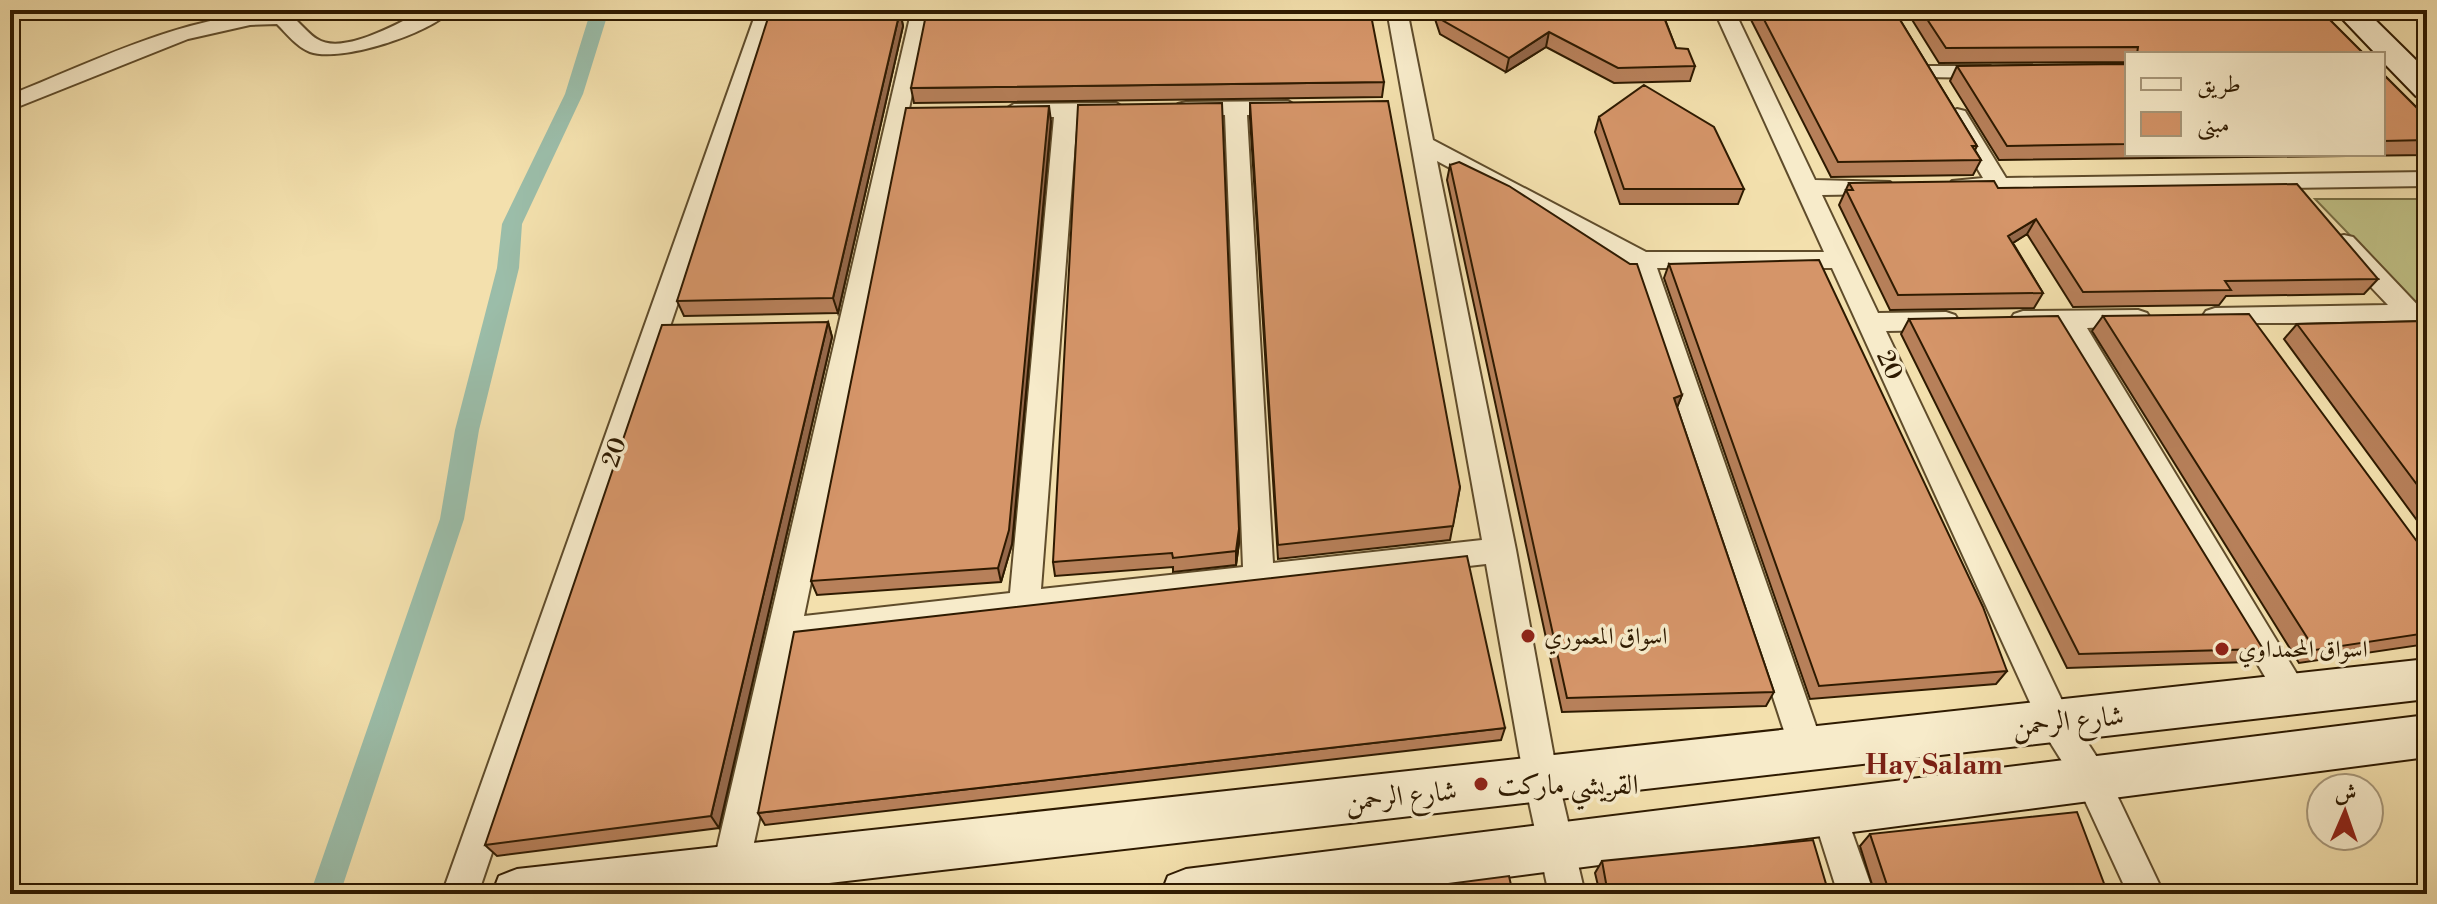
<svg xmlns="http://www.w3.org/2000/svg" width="2437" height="904" font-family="'Libre Bodoni',Amiri,serif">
	<rect width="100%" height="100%" fill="#f3e0ad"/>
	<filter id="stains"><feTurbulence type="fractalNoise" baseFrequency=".0025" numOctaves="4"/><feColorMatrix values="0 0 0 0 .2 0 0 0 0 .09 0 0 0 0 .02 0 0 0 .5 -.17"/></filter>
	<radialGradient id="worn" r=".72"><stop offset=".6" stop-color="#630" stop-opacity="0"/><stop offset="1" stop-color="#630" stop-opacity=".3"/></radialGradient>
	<path fill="#c0c186" stroke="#776e43" stroke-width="2" d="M2315,199H2427V315Z"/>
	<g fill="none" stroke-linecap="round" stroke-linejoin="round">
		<path fill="#9bbda9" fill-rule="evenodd" d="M591,10H609L583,94L522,224L519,268L479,430L464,519L340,894H310L440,519L455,430L497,268L502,224L565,94Z"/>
		<g stroke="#5f4c2b" stroke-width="4">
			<path id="street" d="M425,10H451C432,33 340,63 310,52C297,47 287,34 277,24L250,25L188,39L10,110V95C98,60 185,14 282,12C296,15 304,31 317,39C343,56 400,22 425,10Z
				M757,10H777L478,894H442Z
				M1387,10H1407L1433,140L1646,252H1824L1714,10H1734L1815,180L1890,182L1894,187L1882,194L1822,195L1878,313L1946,312L1955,315L1959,321L1955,327L1946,330L1886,331L2067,711L2104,768L2164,894H2128L2080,790L2043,731L1832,268H1657L1824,749L1819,760L1807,764L1795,760L1790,749L1631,265L1437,161L1516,550L1558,779L1585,894H1549L1524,779L1486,564L798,643L748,870L742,882L730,887L718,882L712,870L911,13L918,11L928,17L804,616L1010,593L1054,117L1006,116L1003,111L1014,104L1116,103L1127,110L1116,117H1077L1041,589L1243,567L1225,115L1178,114L1175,109L1178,104L1186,102L1288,101L1299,108L1288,115H1247L1273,563L1482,540Z
				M1930,66H1990L2001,72L1990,78L1922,77L1919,72L1922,67Z
				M1957,109L1965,111L2006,178L2427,172V186L1960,193L1948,186L1952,181L1983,178L1946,116Z
				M2344,235L2353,237L2427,315V340L2418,337L2404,323H2206L2202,317L2206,311L2215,308L2388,305L2335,249L2332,243L2335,237Z
				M2138,310L2147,313L2151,319L2147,325L2087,328L2303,684L2308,694L2303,704L2292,708L2281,704L2061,329L2014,326L2010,320L2014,314L2023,311Z
				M1829,796L1841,801L1874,894H1838L1812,812L1817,801Z"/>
		</g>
		<g stroke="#2e1a00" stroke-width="4">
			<path id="secondary" d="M2334,10H2365L2427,71V98L2416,96L2383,62V54H2376Z
				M2427,659V699L733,894H492L499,876L517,869Z
				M2427,715V757L1377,894H1161L1168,876L1186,869Z"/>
		</g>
		<use href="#street" fill="#f7ebca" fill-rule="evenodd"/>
		<use href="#secondary" fill="#f7ebca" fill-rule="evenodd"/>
	</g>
	<path fill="#b7805a" stroke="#2e1a00" stroke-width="2" d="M1432,10H1670L1663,14L1676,48L1695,66L1690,81L1614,83L1546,47L1506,72L1440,34Z
		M1746,10H1894L1977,146L1975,150L1981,160L1973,175L1831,177Z
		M1906,10H2320L2364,54H2127V62L1939,63Z
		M900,11L903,26L838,313L684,316L677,301Z
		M2127,64V154H2383V74L2427,118V155L1999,160L1950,81L1957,66Z
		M1384,82L1382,97L914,103L911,88Z
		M1250,103L1460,487L1450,540L1278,559L1250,118Z
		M1599,117L1744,189L1738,204H1620L1595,132Z
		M1051,121L1012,544L1001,582L817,595L811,581Z
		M1450,165L1682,395L1677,407L1774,692L1766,706L1562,712L1447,180Z
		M1849,183L1998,188L2378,279L2364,294L2226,296L2219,305L2073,307L2027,234L2013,243L2043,293L2034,308L1890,310L1839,205Z
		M1669,264L2007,671L1996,684L1810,699L1664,278Z
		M2103,316L2427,555V644L2299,663L2092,331Z
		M1909,319L2263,649L2248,662L2067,668L1901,334Z
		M2427,321V534L2284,339L2297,324Z
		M828,322L832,337L719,828L497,856L485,845Z
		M1239,529V543L1236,565L1173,572V567L1055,576L1053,562Z
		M1505,728L1501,740L765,825L758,813Z
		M1870,834L2108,894H1875L1860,846Z
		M1602,861L1829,894H1600L1595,873Z"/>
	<path fill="#95684a" stroke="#2e1a00" stroke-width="2" d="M900,11L903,26L838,313L833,298Z
		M1549,32L1546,47L1506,72L1509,58Z
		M1049,106L1051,121L1012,544L1001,582L998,568Z
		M2036,219L2027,234L2000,251L2008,236Z
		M828,322L832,337L719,828L711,816Z
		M1682,395L1676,410L1674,398Z
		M1239,529V543L1236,565V551Z"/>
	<path fill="#d59569" stroke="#2e1a00" stroke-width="2" d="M927,10H1370L1384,82L911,88Z
		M1439,10H1661L1676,48L1688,49L1695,66L1618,68L1549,32L1509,58L1442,20Z
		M1759,10H1894L1977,146H1972L1981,160L1838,162Z
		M1921,10H2320L2364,54H2137L2138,47L1946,48Z
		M900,11L833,298L677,301L770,12Z
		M2127,64V144L2007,146L1957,66Z
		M2383,74L2427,118V140L2383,141Z
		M1644,85L1714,127L1744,189H1624L1599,117Z
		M1388,101L1460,487L1453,526L1278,545L1250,103Z
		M1222,103L1239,529L1236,551L1173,558L1172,553L1053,562L1078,105Z
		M1049,106L1009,530L998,568L811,581L906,108Z
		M1459,162L1509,186L1630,264H1637L1682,395L1674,398L1774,692L1567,698L1450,165Z
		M1994,181L1998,188L2297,184L2378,279L2225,281L2231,290L2083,292L2036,219L2008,236L2043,293L1898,295L1846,190H1853L1849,183Z
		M1819,260L1983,607L2007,671L1819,686L1669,264Z
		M2249,314L2427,555V633L2315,650L2103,316Z
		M2058,316L2263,649L2079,654L1909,319Z
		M2427,321V498L2297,324Z
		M828,322L711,816L485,845L662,325Z
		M1467,556L1505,728L758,813L794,632Z
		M2077,812L2108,894H1890L1870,834Z
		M1813,840L1829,894H1608L1602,861Z
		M1509,876L1513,894H1371Z"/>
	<g fill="#8f2418" stroke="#f7ebca" stroke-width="3">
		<circle cx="1528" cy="636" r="8"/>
		<circle cx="2222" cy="649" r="8"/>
		<circle cx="1481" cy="784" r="8"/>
	</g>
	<g text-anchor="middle" stroke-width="7" stroke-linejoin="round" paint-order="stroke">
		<g font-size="24" fill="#2e1a00" stroke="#f7ebca">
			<text transform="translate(1890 365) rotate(65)" y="8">20</text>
			<text transform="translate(614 452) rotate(-71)" y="8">20</text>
		</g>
		<g font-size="24" fill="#2e1a00" stroke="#f7ebca" text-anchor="start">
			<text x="1544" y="644">اسواق المعموري</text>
			<text x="2238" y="657">اسواق المحمداوي</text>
		</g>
		<g font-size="28" fill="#2e1a00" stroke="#f7ebca">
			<text transform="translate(2068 720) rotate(-6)" y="10">شارع الرحمن</text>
			<text transform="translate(1401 795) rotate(-6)" y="10">شارع الرحمن</text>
		</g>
		<g font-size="28" font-weight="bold" fill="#7a1f14" stroke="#f7ebca">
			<text x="1934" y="774">Hay Salam</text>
		</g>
		<g font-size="28" fill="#2e1a00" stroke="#f7ebca" text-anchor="start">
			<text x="1497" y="794">القريشي ماركت</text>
		</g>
	</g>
	<rect width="2437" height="904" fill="none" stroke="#f3e0ad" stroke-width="40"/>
	<rect x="12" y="12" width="2413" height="880" fill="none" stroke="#2e1a00" stroke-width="4"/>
	<rect x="20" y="20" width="2397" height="864" fill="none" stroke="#2e1a00" stroke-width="2"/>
	<rect x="2125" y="52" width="260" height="104" fill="#f7ebca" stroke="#a79779" stroke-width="2"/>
	<rect x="2141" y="78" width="40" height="12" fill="#f7ebca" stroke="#a79779" stroke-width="2"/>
	<text x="2197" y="92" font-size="24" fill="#2e1a00">طريق</text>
	<rect x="2141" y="112" width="40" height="24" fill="#d59569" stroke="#a79779" stroke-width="2"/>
	<text x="2197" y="132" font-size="24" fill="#2e1a00">مبنى</text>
	<g transform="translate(2345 812) rotate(2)"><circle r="38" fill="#f7ebca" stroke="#a79779" stroke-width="2"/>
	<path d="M0-6L14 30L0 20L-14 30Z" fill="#8f2418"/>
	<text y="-12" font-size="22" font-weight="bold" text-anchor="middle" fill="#2e1a00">ش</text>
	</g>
	<rect width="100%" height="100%" filter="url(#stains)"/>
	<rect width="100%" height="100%" fill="url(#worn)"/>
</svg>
